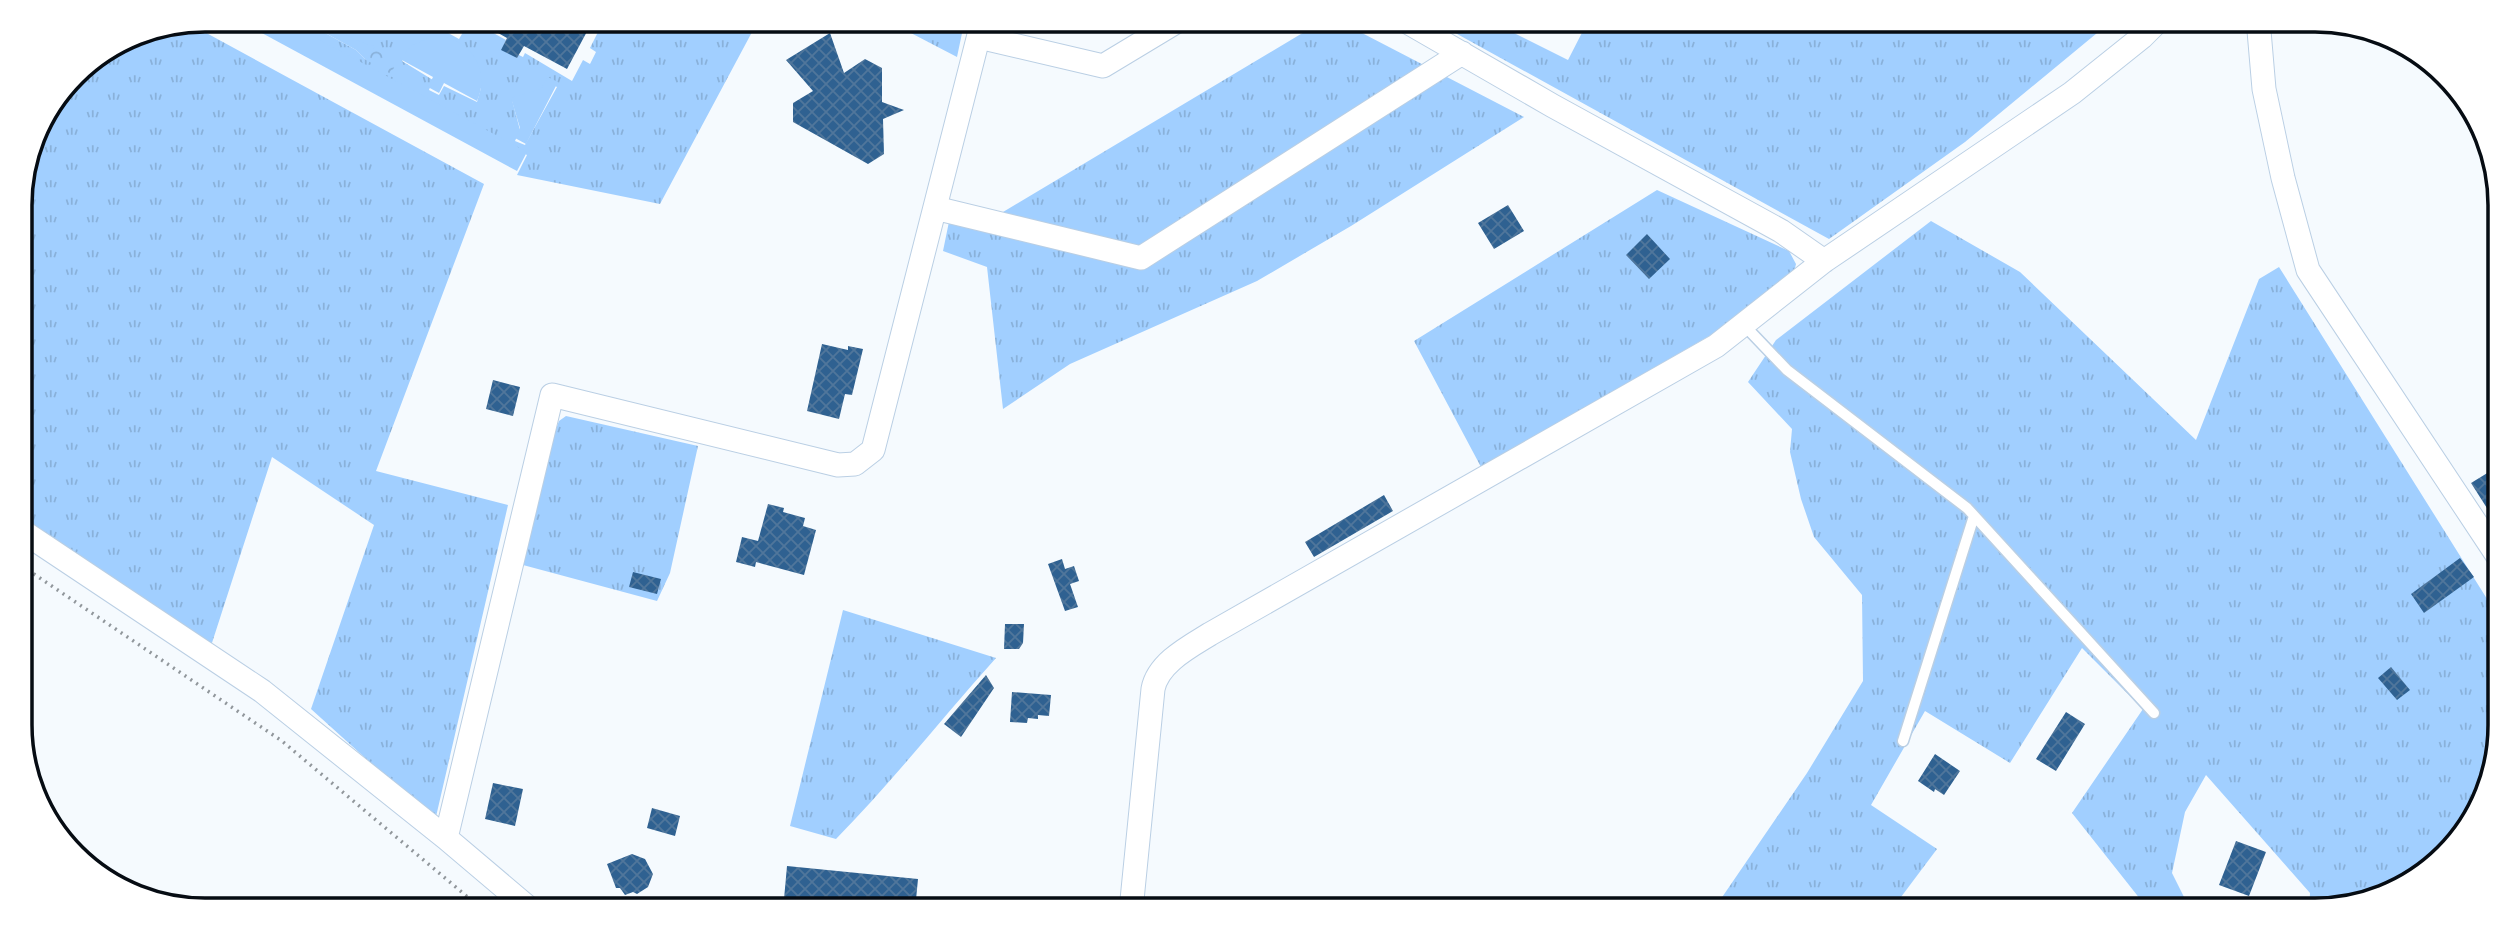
<svg xmlns="http://www.w3.org/2000/svg" width="2519" height="929" font-family="'Varela Round',sans-serif">
	<defs>
		<pattern id="grass-tufts" width="24" height="20" patternUnits="userSpaceOnUse" patternTransform="scale(1.75)"><rect width="24" height="20" fill="#a1cfff"/><path d="M3 7l-1-3M5 7V3M7 7l1-3M15 17l-1-3M17 17v-4M19 17l1-3" fill="none" stroke="#89b1da"/></pattern>
		<pattern id="forest-crowns" width="20" height="18" patternUnits="userSpaceOnUse" patternTransform="scale(1.75)"><rect width="20" height="18" fill="#a1cfff"/><path d="M2 6a3 3 0 1 1 6 0M12 15a3 3 0 1 1 6 0" fill="none" stroke="#89b1da"/></pattern>
		<pattern id="building-cross-hatch" width="8" height="8" patternUnits="userSpaceOnUse" patternTransform="scale(1.75)"><rect width="8" height="8" fill="#2f6191"/><path d="M0 0l8 8M0 8l8-8" fill="none" stroke="#50769b"/></pattern>
	</defs>
	<rect width="100%" height="100%" fill="#f5fafe"/>
	<path fill="url(#grass-tufts)" fill-rule="evenodd" d="M276,19H300L356,50L366,60L358,45L311,19H423L459,39L470,20L506,40L503,47L523,57L525,53L572,81L583,60L590,64L596,52L590,48L602,24L592,19H759L660,204L517,175L527,155ZM404,57L481,88L477,102L444,86L439,95L429,90L433,80L402,61ZM547,82L557,87L525,145L515,141L520,130L512,100L542,91Z
		M884,19H965L957,57Z
		M1326,19H1335L1524,117L1351,226L1257,281L1070,364L1003,409L987,267L943,251L952,207L993,218Z
		M1436,19H1486L1568,60L1589,19H2114L1965,142L1829,239L1439,24Z
		M188,23L484,184L376,471L508,505L435,821L311,709L374,525L272,457L210,649L21,517L20,192L39,122L82,66L134,33Z
		M1657,190L1789,251L1796,264L1793,276L1711,335L1481,467L1414,341Z
		M1931,221L2020,272L2196,440L2259,279L2279,267L2499,618L2500,724L2490,784L2428,871L2326,909H2309L2310,893L2206,775L2185,812L2172,873L2190,909H2148L2072,813L2143,709L2082,648L2010,763L1925,711L1871,805L1937,849L1892,909H1714L1807,773L1863,681L1862,595L1814,537L1801,499L1790,452L1792,429L1748,382L1776,340Z
		M566,416L698,446L670,573L657,601L523,565L553,437L559,421Z
		M843,610L996,658C942,718 893,781 836,839L790,826Z"/>
	<path fill="url(#forest-crowns)" d="M300,19H311L358,45L374,48L398,59L391,74L366,60L356,50Z"/>
	<path fill="#a1cfff" d="M236,19H281L527,152L517,171Z
		M303,19C330,19 349,42 375,46L368,59L358,49Z
		M434,36C468,36 492,68 477,101L444,83L439,93L428,87L433,77L400,59L412,45Z
		M548,77L558,82L526,144L515,138L520,128L511,98L541,89Z"/>
	<path fill="url(#building-cross-hatch)" d="M473,19H582L591,24L567,69L524,46L517,58L501,50L507,38Z
		M830,33L844,73L865,59L882,68V102L904,110L883,119L884,154L868,164L793,122V103L813,91L786,60Z
		M1508,205L1524,231L1494,249L1478,223Z
		M1647,234L1670,259L1649,279L1626,255Z
		M822,344L848,350V346L863,349L852,395L845,394L839,419L807,411Z
		M493,380L520,387L513,416L486,409Z
		M2489,472L2499,488V527L2471,483Z
		M1384,495L1393,511L1314,557L1305,542Z
		M768,504L784,508L783,512L805,518L803,526L816,530L804,575L756,562L755,567L736,562L742,537L758,541Z
		M2460,558L2474,577L2424,613L2411,594Z
		M1062,559L1065,569L1074,566L1079,581L1070,584L1078,607L1065,611L1048,564Z
		M633,572L661,579L657,594L629,587Z
		M1005,624H1024L1023,643L1019,649H1004Z
		M2391,667L2410,690L2397,700L2378,678Z
		M986,675L994,688L961,737L944,724Z
		M1012,692L1051,695L1049,716L1038,715V719L1028,718L1027,723L1010,722Z
		M2066,712L2085,724L2056,771L2036,759Z
		M1935,754L1960,771L1944,795L1935,789L1934,792L1918,781Z
		M493,783L523,789L515,826L485,819Z
		M652,808L680,816L675,836L647,828Z
		M2236,841L2266,852L2249,896L2219,885Z
		M632,854L645,859L653,874L648,887L637,894L633,892L625,895L620,888H616L607,864Z
		M787,866L918,879L915,910H783Z"/>
	<g fill="none" stroke-linecap="round" stroke-linejoin="round">
		<g stroke="#bacfe4" stroke-width="13">
			<path id="service" d="M1743,324L1787,370L1967,508L2154,713
				M1903,741L1974,516"/>
		</g>
		<g stroke="#bacfe4" stroke-width="25">
			<path id="minor" d="M1402,19L1553,106L1781,231L1824,261
				M2258,19L2264,89L2283,178L2308,270L2499,558
				M979,37L1103,66L1181,19
				M935,208L1141,258L1462,53
				M22,531L262,691L446,838L531,910
				M446,838L552,395L838,465L855,464L873,450L983,19
				M1131,910L1153,689C1158,663 1189,647 1210,634L1716,346L1824,261L2072,93L2142,37L2160,19"/>
		</g>
		<path stroke="#90969b" stroke-width="3.5" stroke-dasharray="2 5" stroke-linecap="butt" d="M22,566L282,741L483,910"/>
		<use href="#service" stroke="#fff" stroke-width="10"/>
		<use href="#minor" stroke="#fff" stroke-width="23"/>
	</g>
	<path d="M0 0H2519V929H0ZM205 32H2315A173 173 0 0 1 2488 205V725A173 173 0 0 1 2315 898H205A173 173 0 0 1 32 725V205A173 173 0 0 1 205 32Z" fill="#fff" fill-rule="evenodd"/>
	<path fill="none" stroke="#060c13" stroke-width="3.5" d="M205 32H2315A173 173 0 0 1 2488 205V725A173 173 0 0 1 2315 898H205A173 173 0 0 1 32 725V205A173 173 0 0 1 205 32Z"/>
</svg>
